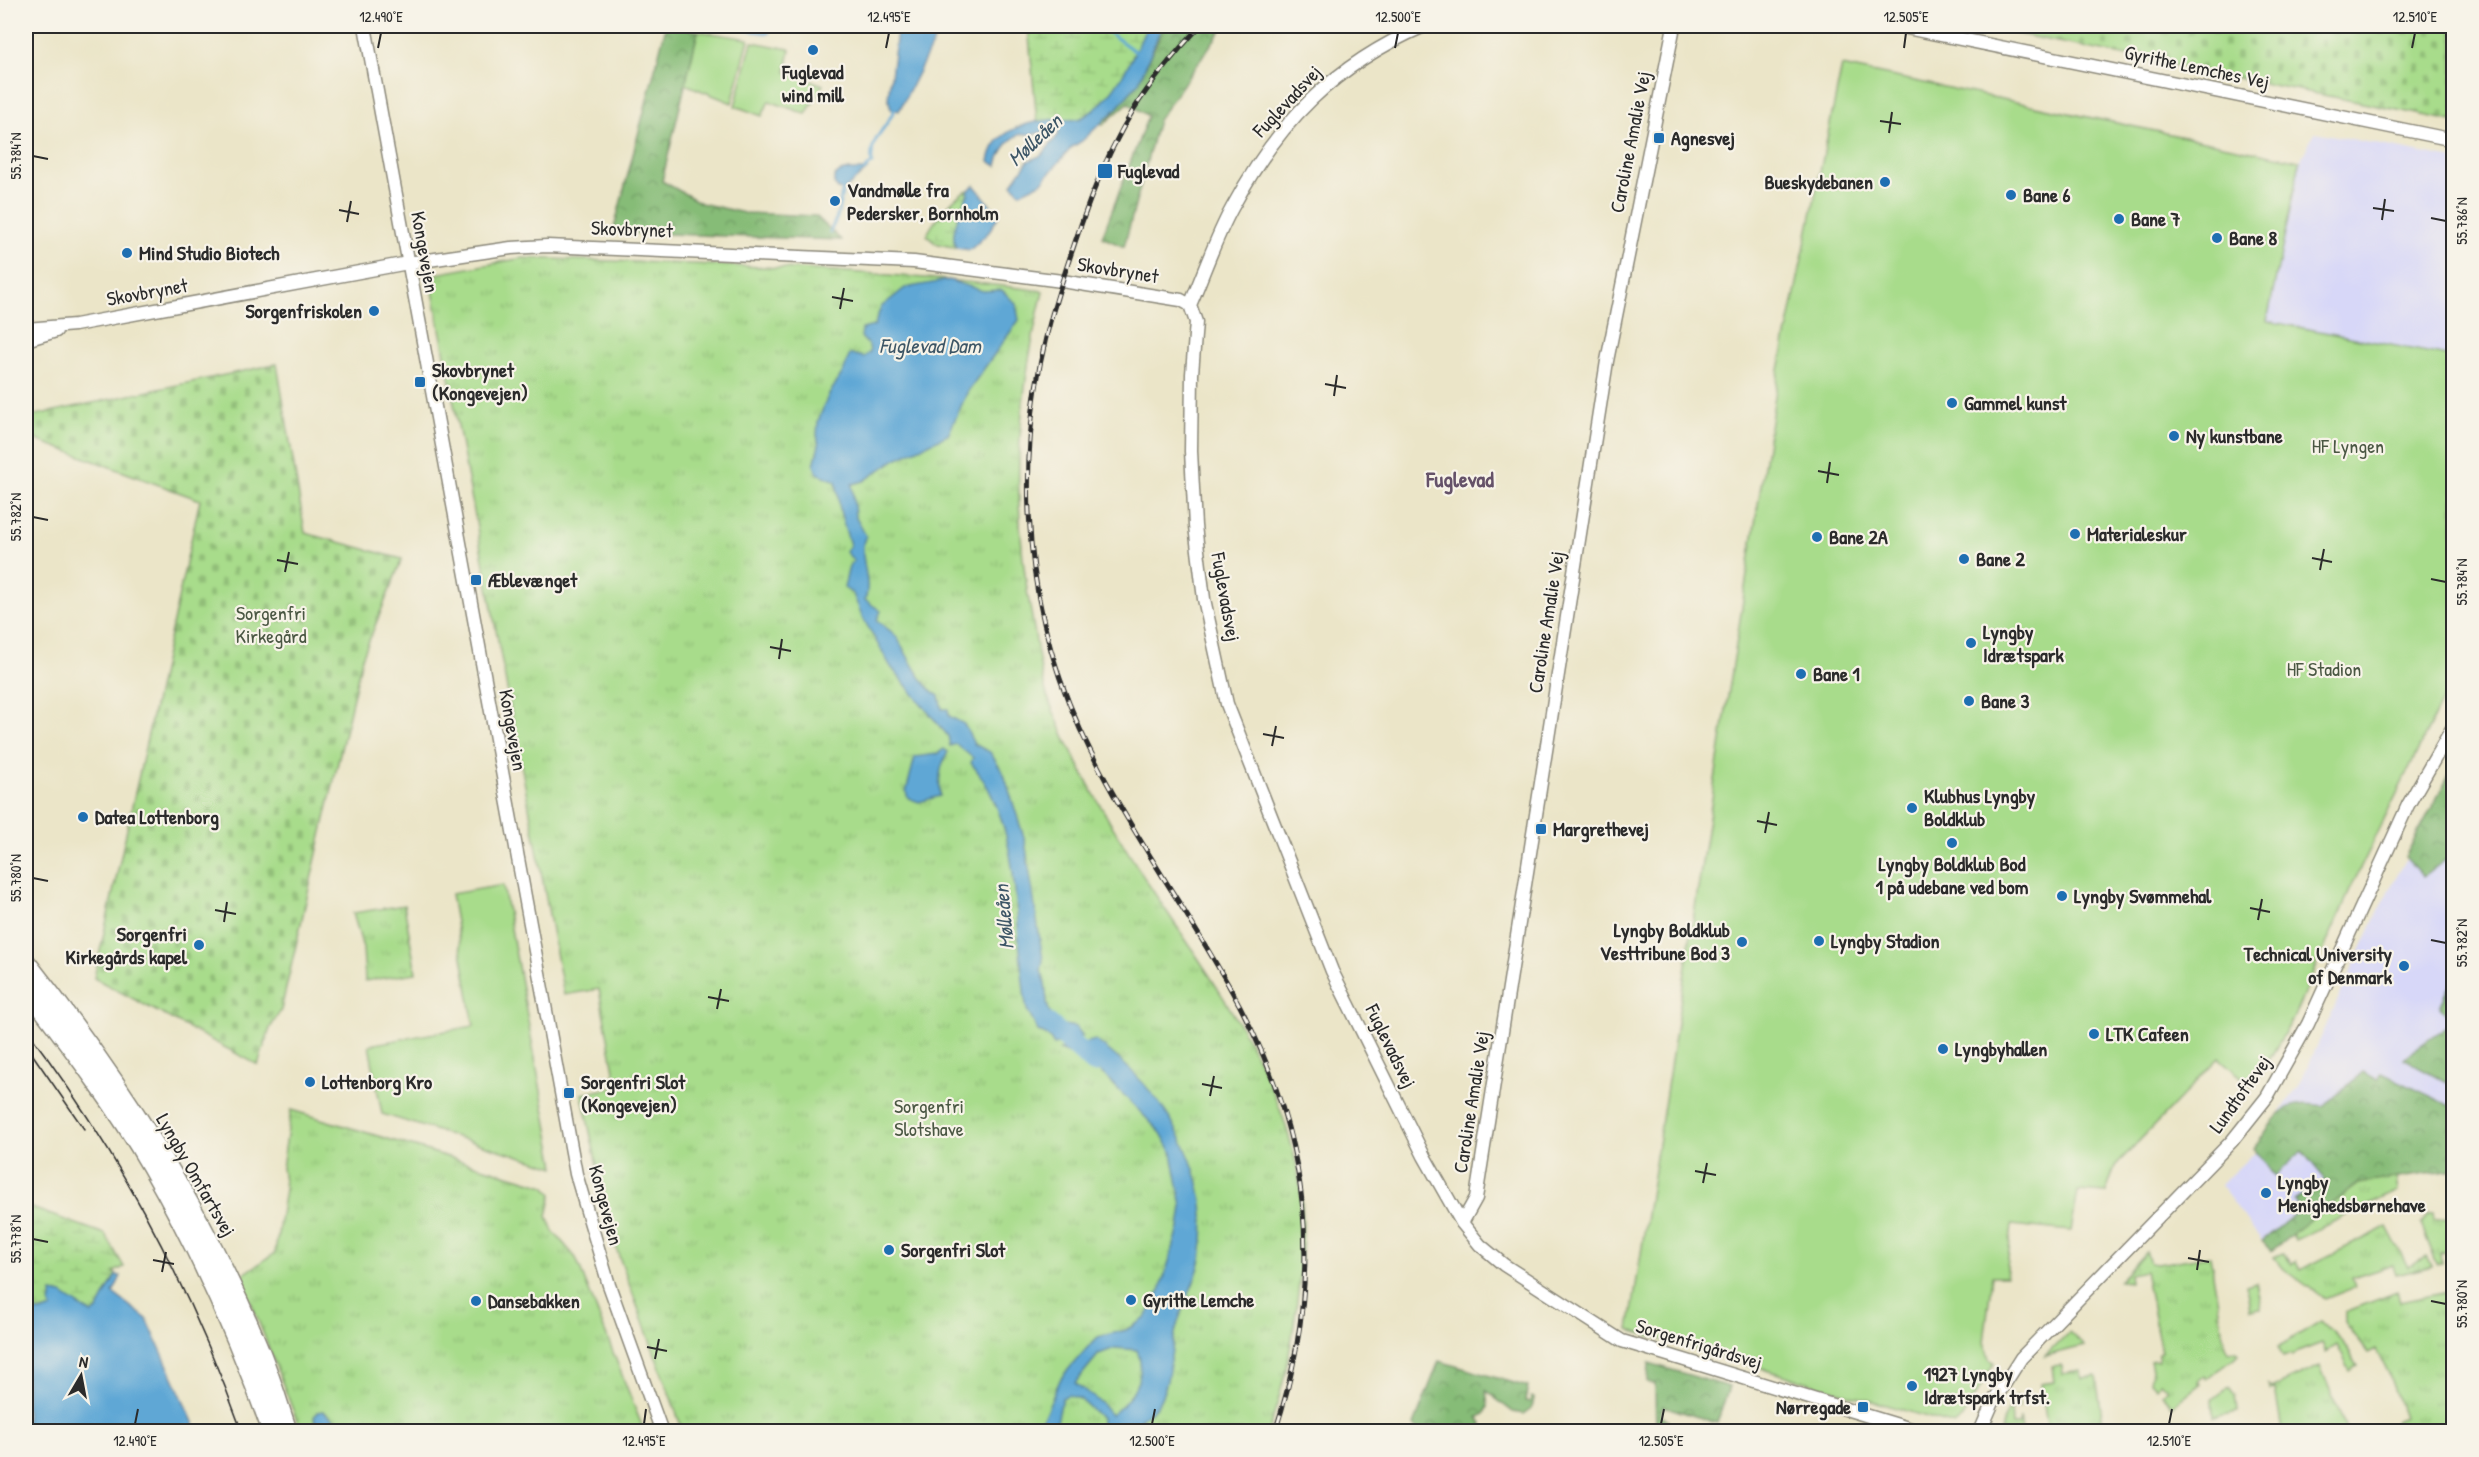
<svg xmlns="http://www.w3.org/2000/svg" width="2479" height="1457" font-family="'Patrick Hand',sans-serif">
	<defs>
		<pattern id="forest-crowns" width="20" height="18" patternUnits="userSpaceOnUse" patternTransform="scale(1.5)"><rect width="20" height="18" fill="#86bc77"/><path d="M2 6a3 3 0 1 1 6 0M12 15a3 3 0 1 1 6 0" fill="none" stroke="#6e9962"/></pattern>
		<pattern id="wetland-marsh" width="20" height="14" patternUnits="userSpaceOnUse" patternTransform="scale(1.5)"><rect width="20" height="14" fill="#a8dc8b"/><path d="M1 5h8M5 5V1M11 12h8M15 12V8" fill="none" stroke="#91bd78"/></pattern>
		<pattern id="cemetery-stones" width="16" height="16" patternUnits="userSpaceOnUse" patternTransform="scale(1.5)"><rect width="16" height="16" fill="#a8dc8b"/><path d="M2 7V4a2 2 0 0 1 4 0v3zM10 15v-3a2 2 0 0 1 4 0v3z" fill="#91bd78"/></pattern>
		<pattern id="park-tufts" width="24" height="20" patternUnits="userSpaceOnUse" patternTransform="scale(1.5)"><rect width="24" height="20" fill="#a8dc8b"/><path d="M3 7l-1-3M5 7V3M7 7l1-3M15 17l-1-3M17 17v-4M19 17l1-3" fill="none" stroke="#91bd78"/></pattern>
	</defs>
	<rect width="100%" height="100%" fill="#f7f3e8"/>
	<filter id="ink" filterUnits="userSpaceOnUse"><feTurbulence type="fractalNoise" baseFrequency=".0167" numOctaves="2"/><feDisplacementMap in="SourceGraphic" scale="12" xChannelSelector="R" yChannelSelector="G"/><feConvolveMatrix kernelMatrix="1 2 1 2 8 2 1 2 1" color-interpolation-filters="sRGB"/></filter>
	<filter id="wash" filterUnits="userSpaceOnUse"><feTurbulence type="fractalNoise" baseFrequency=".008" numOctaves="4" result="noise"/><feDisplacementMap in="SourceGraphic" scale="24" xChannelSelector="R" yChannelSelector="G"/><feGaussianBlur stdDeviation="1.35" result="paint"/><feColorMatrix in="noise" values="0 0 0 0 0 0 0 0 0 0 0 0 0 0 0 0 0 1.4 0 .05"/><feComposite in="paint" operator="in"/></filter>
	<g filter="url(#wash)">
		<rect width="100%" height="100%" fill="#ebe5c8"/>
		<path fill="#d7d7f8" d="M2315,132L2453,159V359L2267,321L2300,161Z
			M2453,774V1170L2358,1184L2317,1216L2300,1210L2262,1241L2220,1185L2256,1151L2254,1148L2299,1086L2379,909Z"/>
		<path fill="#a8dc8b" stroke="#6a845b" stroke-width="1.5" d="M698,31L749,39L732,103L685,84Z
			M752,42L790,49L786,72L823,85L806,114L769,101L762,116L735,106Z
			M1842,66L2300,161L2267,321L2453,357V678L2351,888L2293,1019L2253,1087L2219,1058L2115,1166L2106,1193L2078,1191L2071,1231L2012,1225L2006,1276H1992L1984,1342L1989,1359L1994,1363L1963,1418L1954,1425L1629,1330L1779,370Z
			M503,885L555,1167L382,1114L369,1045L474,1026L451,894Z
			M2256,1282L2261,1308L2250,1309L2246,1285Z
			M2321,1321L2342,1341L2358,1366L2350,1371L2337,1345L2326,1352L2322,1343L2295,1353L2292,1356L2291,1354L2283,1357L2278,1347Z
			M2069,1332L2084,1346L2045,1356Z
			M2229,1387L2235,1395L2237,1412L2214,1417L2213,1399Z
			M2016,1396L2018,1407L2011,1408L2012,1425H2019L2020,1418L2022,1431H2001L2004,1419Z"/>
		<path fill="url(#forest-crowns)" stroke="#587451" stroke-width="1.5" d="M666,26L698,31L662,181L701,203L744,213L816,216L841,240L613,232Z
			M1165,26H1224L1158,120L1124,247L1102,237L1148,116L1128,103L1103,125L1138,82Z
			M2453,768V854L2423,877L2405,857Z
			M2453,979L2454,1082L2449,1083L2403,1058L2453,1022L2440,1007Z
			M2363,1072L2378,1080L2382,1073L2453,1107V1170L2357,1184L2271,1251L2262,1241L2300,1210L2294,1200L2326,1180L2302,1151L2275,1176L2254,1148C2278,1117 2279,1098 2324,1106Z
			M1439,1361L1528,1387L1525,1401L1530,1402L1531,1397L1534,1398L1532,1408L1524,1414L1513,1412L1486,1391L1488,1407L1485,1414L1478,1417L1482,1424L1479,1431H1418L1414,1425Z
			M1649,1363L1729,1387L1717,1423L1663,1406L1661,1415L1668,1420L1664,1431H1656L1655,1384L1648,1383Z"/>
		<path fill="url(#wetland-marsh)" stroke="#6a845b" stroke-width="1.5" d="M1028,26H1165L1138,82L1103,125L1079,120L1037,122Z
			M969,190C964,209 949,228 956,248L935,243L927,235C932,223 957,192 969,190Z
			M26,1206L105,1234L124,1267L114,1272L116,1275L97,1310L92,1314L51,1298L50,1304L53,1308L40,1312L26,1311Z"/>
		<path fill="url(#cemetery-stones)" stroke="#6a845b" stroke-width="1.5" d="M1978,26H2453V121Z
			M277,364L305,533L402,559L362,658L281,1010L270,1028L258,1065L94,978L200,500L26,436V417Z"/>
		<path fill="url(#park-tufts)" stroke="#6a845b" stroke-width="1.5" d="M523,258C696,264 870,268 1043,291C1015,407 1010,511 1034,629C1038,650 1040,674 1047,695C1072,762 1121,844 1161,903C1218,988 1282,1076 1299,1179C1306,1220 1302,1261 1297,1301C1292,1345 1284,1389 1268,1431H683L612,1237L582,1094L617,1087L599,989L564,995L430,275Z
			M404,905L416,973L365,981L363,948L353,913Z
			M291,1110L545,1186L552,1194L547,1216L553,1231L576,1258L644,1431H360L338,1422L323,1411L314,1417L318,1431H301L241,1276L275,1253L285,1189L282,1168Z
			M2396,1178L2398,1191L2295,1240L2292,1234L2358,1184Z
			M2433,1213L2434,1220L2453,1217V1252L2441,1253L2442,1264L2437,1265L2421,1224L2428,1214Z
			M2387,1227L2408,1267L2427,1257L2432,1266L2396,1275L2393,1265L2352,1278L2355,1287L2325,1299L2284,1269L2274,1257L2283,1253L2292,1264L2296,1262L2300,1270Z
			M2146,1252L2150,1263L2157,1264L2210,1256L2225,1346L2228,1352L2237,1351L2239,1354L2206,1379L2204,1376L2198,1381L2200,1384L2173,1405L2162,1394L2167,1389L2160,1383L2156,1388L2150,1382L2152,1370L2150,1361L2159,1360L2158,1353L2161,1352L2145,1271L2129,1274L2130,1282L2119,1281Z
			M2453,1291V1431H2398L2395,1421L2404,1417L2389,1375L2376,1349L2368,1353L2345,1322V1312L2397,1292L2400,1302Z
			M2061,1365L2062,1374L2080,1371L2082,1378L2096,1376L2104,1431H2048L2041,1384L2054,1382L2052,1366Z
			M2320,1366L2347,1431H2282L2275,1389L2270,1390L2268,1385L2272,1388Z"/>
		<path fill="#5ea7d5" stroke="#446980" stroke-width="1.5" fill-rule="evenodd" d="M900,26H936L940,29L899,111L891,109L888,98L897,32Z
			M1147,26H1162L1139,82L1117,108L1082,141L1072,147L1041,183L1020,193L1012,184L1028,161L1042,155L1059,134L1057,129C1049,127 1046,131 1039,133C1033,135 1025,133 1019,135C1007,140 999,154 997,166L989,161C994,129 1029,121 1058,119C1065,119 1074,121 1081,118C1114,102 1133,57 1147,26Z
			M850,170H867L844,190L838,189L834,184V177L840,172Z
			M974,185L999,215L989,232L970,250L956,248C948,228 964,209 969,190Z
			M949,280L983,291L1002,290L1016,304L1019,320L968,391L948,435L896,459L864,481L852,484L855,516L866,536C856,553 873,580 865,600L881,611L877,620C883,627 894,631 898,639C907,655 923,688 939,696L942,709H948L949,716L964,724L974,744L990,752L1004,774L1025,841L1043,960L1041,971C1051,989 1040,1006 1058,1024L1076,1027L1083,1036L1054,1045L1049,1037L1038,1031L1027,1010C1012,931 1026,828 971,763L973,758L956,744L950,746L948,736L891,667L863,618L853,594L844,588L849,566L854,561L846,552L850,545L840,511L836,481L817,473L814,465L819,445L817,435L818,421L828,396L843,372L850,354L864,357L870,352L869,346L861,337L862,329L874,326L881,307L905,288Z
			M944,749L948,752C939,768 939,778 940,796L919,802L908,798L906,792L915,757L937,754Z
			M1095,1040C1163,1089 1216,1171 1201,1258C1197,1281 1183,1303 1177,1326C1169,1351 1172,1383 1157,1405C1153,1411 1145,1415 1140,1419L1148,1431H1097L1101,1424V1418L1080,1399L1068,1395L1062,1398L1056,1427L1052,1431H1032L1044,1416L1061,1378L1087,1348L1098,1337L1126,1330L1146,1318L1161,1288L1179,1228L1182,1206L1172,1153L1161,1133L1104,1075L1080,1058L1060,1050ZM1115,1348L1137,1350C1148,1376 1131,1400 1111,1415L1101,1403L1075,1383L1099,1354Z
			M116,1275L121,1276L113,1293L147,1319L197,1431H26V1311L40,1312L52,1308L50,1304L52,1292L62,1294L92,1314L97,1310Z
			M323,1411L338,1422L360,1431H318L314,1417L317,1412Z"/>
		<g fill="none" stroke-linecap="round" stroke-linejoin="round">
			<path stroke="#5ea7d5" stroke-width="3" d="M723,26L735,28
				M1100,26L1137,53
				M741,29L768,33L772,26
				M864,171L872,163C869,137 887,130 895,108
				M830,232L837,217L843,187"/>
			<path stroke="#5ea7d5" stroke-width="20" d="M1048,1023L1094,1063"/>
		</g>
	</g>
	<g filter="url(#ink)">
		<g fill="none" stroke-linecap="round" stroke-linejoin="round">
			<g stroke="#8b887a" stroke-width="15">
				<path id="tertiary" d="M365,26L576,1174L609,1285L662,1432
					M1897,26L2454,140
					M1190,305C1204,273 1215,239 1232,208C1278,122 1334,65 1424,26
					M26,329L75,325L408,263L511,248L547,246L914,262L1062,281L1181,300L1190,305L1196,322L1192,374L1191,451L1195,526L1204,599L1227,704L1332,971L1424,1156L1462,1223L1480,1245L1504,1265L1622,1341L1921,1432
					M26,340L56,331
					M1462,1223L1476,1198L1607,361L1674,26
					M1980,1432L1993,1402L2021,1358L2232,1141L2267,1097L2308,1024L2408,805L2454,725"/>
			</g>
			<g stroke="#8b887a" stroke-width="21">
				<path id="motorway" d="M26,962C119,1080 201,1206 258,1346C270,1374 278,1403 288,1432
					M26,987C70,1045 115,1103 151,1166C200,1251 239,1340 272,1432"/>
			</g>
			<use href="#tertiary" stroke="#fff" stroke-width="12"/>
			<use href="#motorway" stroke="#fff" stroke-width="18"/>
			<path stroke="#2b2b2b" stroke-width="1.5" d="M26,1029C118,1151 190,1287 242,1432
				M26,1045L84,1129"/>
			<g stroke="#2b2b2b" stroke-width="5">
				<path id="rail" d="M1200,26C1176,52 1153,79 1134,109C1099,165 1079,229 1059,291C1013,435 1018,592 1080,729C1121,819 1181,900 1229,986C1311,1131 1327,1272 1275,1432"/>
			</g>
			<use href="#rail" stroke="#f7f3e8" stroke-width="3" stroke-dasharray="9" stroke-linecap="butt"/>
		</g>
	</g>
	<path fill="none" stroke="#2b2b2b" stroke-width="2" d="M378,48L381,33M886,48L889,33M1395,48L1398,33M1904,48L1906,33M2412,48L2415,33M1880,121L1901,124M1889,133L1892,112M33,156L48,159M2373,208L2394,211M339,210L359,214M2431,218L2446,221M2382,220L2385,199M347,222L351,201M832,297L853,301M840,309L844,288M1325,384L1346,388M1334,396L1337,375M1818,471L1839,475M1827,483L1830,462M33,517L48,520M2312,558L2332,562M277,560L298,564M2320,570L2324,549M285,572L289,552M2431,579L2446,582M770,647L791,651M779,659L782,639M1263,734L1284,738M1272,746L1276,726M1757,821L1777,825M1765,833L1769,812M33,878L48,881M2250,908L2270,912M215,910L236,914M2258,920L2262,899M224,922L227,902M2431,940L2446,943M708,997L729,1001M717,1009L721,989M1202,1084L1222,1088M1210,1096L1214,1076M1695,1171L1716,1175M1703,1183L1707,1163M33,1239L48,1242M2188,1258L2209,1262M153,1260L174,1264M2197,1270L2200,1250M162,1272L166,1252M2431,1301L2446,1304M647,1347L667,1351M655,1359L659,1339M135,1424L138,1409M644,1424L646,1409M1152,1424L1155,1409M1661,1424L1664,1409M2169,1424L2172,1409"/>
	<g fill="#1f6fb2" stroke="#f7f3e8" stroke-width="2">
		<circle cx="813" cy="50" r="6"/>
		<rect x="1653" y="132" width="12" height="12" rx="3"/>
		<rect x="1097" y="163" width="16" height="16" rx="3"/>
		<circle cx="1885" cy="182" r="6"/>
		<circle cx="2011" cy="195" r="6"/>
		<circle cx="835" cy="201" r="6"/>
		<circle cx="2119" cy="219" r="6"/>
		<circle cx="2217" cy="238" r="6"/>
		<circle cx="127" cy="253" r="6"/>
		<circle cx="374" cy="311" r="6"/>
		<rect x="414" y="376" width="12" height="12" rx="3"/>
		<circle cx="1952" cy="403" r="6"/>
		<circle cx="2174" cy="436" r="6"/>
		<circle cx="2075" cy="534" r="6"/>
		<circle cx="1817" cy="537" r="6"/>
		<circle cx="1964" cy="559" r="6"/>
		<rect x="470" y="574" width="12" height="12" rx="3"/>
		<circle cx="1971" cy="643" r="6"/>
		<circle cx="1801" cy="674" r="6"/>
		<circle cx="1969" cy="701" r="6"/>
		<circle cx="1912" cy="808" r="6"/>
		<circle cx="83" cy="817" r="6"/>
		<rect x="1535" y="823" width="12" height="12" rx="3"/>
		<circle cx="1952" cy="843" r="6"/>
		<circle cx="2062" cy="896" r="6"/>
		<circle cx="1819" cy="941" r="6"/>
		<circle cx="1742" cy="942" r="6"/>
		<circle cx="199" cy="945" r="6"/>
		<circle cx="2404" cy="966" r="6"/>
		<circle cx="2094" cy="1034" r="6"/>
		<circle cx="1943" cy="1049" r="6"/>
		<circle cx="310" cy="1082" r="6"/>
		<rect x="563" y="1087" width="12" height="12" rx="3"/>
		<circle cx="2266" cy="1193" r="6"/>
		<circle cx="889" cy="1250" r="6"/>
		<circle cx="1131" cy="1300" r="6"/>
		<circle cx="476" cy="1301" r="6"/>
		<circle cx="1912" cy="1386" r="6"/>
		<rect x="1857" y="1401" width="12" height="12" rx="3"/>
	</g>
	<g text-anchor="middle" stroke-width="4.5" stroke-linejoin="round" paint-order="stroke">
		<g font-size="20" fill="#2b2b2b" stroke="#f7f3e8">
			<text transform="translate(2197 67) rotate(12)" y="7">Gyrithe Lemches Vej</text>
			<text transform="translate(1287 101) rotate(-47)" y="7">Fuglevadsvej</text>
			<text transform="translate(1630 142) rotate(-79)" y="7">Caroline Amalie Vej</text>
			<text transform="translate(632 229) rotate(2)" y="7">Skovbrynet</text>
			<text transform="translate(425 252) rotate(80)" y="7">Kongevejen</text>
			<text transform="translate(1118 270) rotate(9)" y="7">Skovbrynet</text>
			<text transform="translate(147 292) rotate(-10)" y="7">Skovbrynet</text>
			<text transform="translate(1226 597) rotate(80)" y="7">Fuglevadsvej</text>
			<text transform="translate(1546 622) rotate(-81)" y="7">Caroline Amalie Vej</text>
			<text transform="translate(513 730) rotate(80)" y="7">Kongevejen</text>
			<text transform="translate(1391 1046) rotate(64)" y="7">Fuglevadsvej</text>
			<text transform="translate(2240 1094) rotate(-54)" y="7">Lundtoftevej</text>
			<text transform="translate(1471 1102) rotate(-81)" y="7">Caroline Amalie Vej</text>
			<text transform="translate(196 1175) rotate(60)" y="7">Lyngby Omfartsvej</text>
			<text transform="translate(606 1205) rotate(75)" y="7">Kongevejen</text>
			<text transform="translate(1699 1344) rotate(17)" y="7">Sorgenfrigårdsvej</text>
		</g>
		<g font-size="20" font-weight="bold" fill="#2b2b2b" stroke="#f7f3e8" text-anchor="start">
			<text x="813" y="79" text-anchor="middle">Fuglevad<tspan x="813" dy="23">wind mill</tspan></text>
			<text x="1671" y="145">Agnesvej</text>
			<text x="1118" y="178">Fuglevad</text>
			<text x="1873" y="189" text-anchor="end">Bueskydebanen</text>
			<text x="847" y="197">Vandmølle fra<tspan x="847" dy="23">Pedersker, Bornholm</tspan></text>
			<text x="2023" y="202">Bane 6</text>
			<text x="2131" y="226">Bane 7</text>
			<text x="2229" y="245">Bane 8</text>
			<text x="139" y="260">Mind Studio Biotech</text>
			<text x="362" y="318" text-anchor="end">Sorgenfriskolen</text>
			<text x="432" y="377">Skovbrynet<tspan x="432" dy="23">(Kongevejen)</tspan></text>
			<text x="1964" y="410">Gammel kunst</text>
			<text x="2186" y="443">Ny kunstbane</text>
			<text x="2087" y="541">Materialeskur</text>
			<text x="1829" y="544">Bane 2A</text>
			<text x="1976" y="566">Bane 2</text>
			<text x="488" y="587">Æblevænget</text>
			<text x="1983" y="639">Lyngby<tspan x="1983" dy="23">Idrætspark</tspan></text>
			<text x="1813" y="681">Bane 1</text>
			<text x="1981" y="708">Bane 3</text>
			<text x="1924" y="803">Klubhus Lyngby<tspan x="1924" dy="23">Boldklub</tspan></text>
			<text x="95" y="824">Datea Lottenborg</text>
			<text x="1553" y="836">Margrethevej</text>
			<text x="1952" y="871" text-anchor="middle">Lyngby Boldklub Bod<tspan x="1952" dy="23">1 på udebane ved bom</tspan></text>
			<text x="2074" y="903">Lyngby Svømmehal</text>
			<text x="1730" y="937" text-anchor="end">Lyngby Boldklub<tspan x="1730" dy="23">Vesttribune Bod 3</tspan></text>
			<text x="187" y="941" text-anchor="end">Sorgenfri<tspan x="187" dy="23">Kirkegårds kapel</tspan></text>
			<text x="1831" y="948">Lyngby Stadion</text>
			<text x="2392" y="961" text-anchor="end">Technical University<tspan x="2392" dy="23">of Denmark</tspan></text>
			<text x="2106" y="1041">LTK Cafeen</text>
			<text x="1955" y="1056">Lyngbyhallen</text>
			<text x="322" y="1089">Lottenborg Kro</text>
			<text x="581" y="1089">Sorgenfri Slot<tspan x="581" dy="23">(Kongevejen)</tspan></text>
			<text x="2278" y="1189">Lyngby<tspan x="2278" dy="23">Menighedsbørnehave</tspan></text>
			<text x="901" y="1257">Sorgenfri Slot</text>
			<text x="1143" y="1307">Gyrithe Lemche</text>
			<text x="488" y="1308">Dansebakken</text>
			<text x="1924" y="1381">1927 Lyngby<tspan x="1924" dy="23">Idrætspark trfst.</tspan></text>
			<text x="1851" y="1414" text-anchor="end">Nørregade</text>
		</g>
		<g font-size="20" fill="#4a5743" stroke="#f7f3e8">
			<text x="2348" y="453">HF Lyngen</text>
			<text x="271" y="620">Sorgenfri<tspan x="271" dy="23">Kirkegård</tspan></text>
			<text x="2324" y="676">HF Stadion</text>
			<text x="929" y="1113">Sorgenfri<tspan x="929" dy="23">Slotshave</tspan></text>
		</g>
		<g font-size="21" font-style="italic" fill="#3d5666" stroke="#f7f3e8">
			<text transform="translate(1035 140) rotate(-43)" y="7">Mølleåen</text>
			<text x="930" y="353">Fuglevad Dam</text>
			<text transform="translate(1004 917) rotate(-95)" y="7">Mølleåen</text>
		</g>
		<g font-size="22" font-weight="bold" fill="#655269" stroke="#f7f3e8">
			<text x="1460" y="487">Fuglevad</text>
		</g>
	</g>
	<rect width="2479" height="1457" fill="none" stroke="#f7f3e8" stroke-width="66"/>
	<g transform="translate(81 1376) rotate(10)" stroke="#f7f3e8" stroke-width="4.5" paint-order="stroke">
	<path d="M0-4.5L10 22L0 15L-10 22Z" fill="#2b2b2b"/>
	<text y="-9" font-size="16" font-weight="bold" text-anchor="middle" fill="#2b2b2b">N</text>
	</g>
	<rect x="33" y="33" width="2413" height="1391" fill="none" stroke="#2b2b2b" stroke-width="2"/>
	<g font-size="15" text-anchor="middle" fill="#2b2b2b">
		<text x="381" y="22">12.490°E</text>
		<text x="889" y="22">12.495°E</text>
		<text x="1398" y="22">12.500°E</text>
		<text x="1906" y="22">12.505°E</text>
		<text x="2415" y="22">12.510°E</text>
		<text transform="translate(16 156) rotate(-90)" y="5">55.784°N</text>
		<text transform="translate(2462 221) rotate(-90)" y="5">55.786°N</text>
		<text transform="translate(16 517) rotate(-90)" y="5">55.782°N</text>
		<text transform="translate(2462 582) rotate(-90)" y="5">55.784°N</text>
		<text transform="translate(16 878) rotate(-90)" y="5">55.780°N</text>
		<text transform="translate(2462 943) rotate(-90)" y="5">55.782°N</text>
		<text transform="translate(16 1239) rotate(-90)" y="5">55.778°N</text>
		<text transform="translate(2462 1304) rotate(-90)" y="5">55.780°N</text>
		<text x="135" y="1446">12.490°E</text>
		<text x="644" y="1446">12.495°E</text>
		<text x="1152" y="1446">12.500°E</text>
		<text x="1661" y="1446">12.505°E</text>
		<text x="2169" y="1446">12.510°E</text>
	</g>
</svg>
